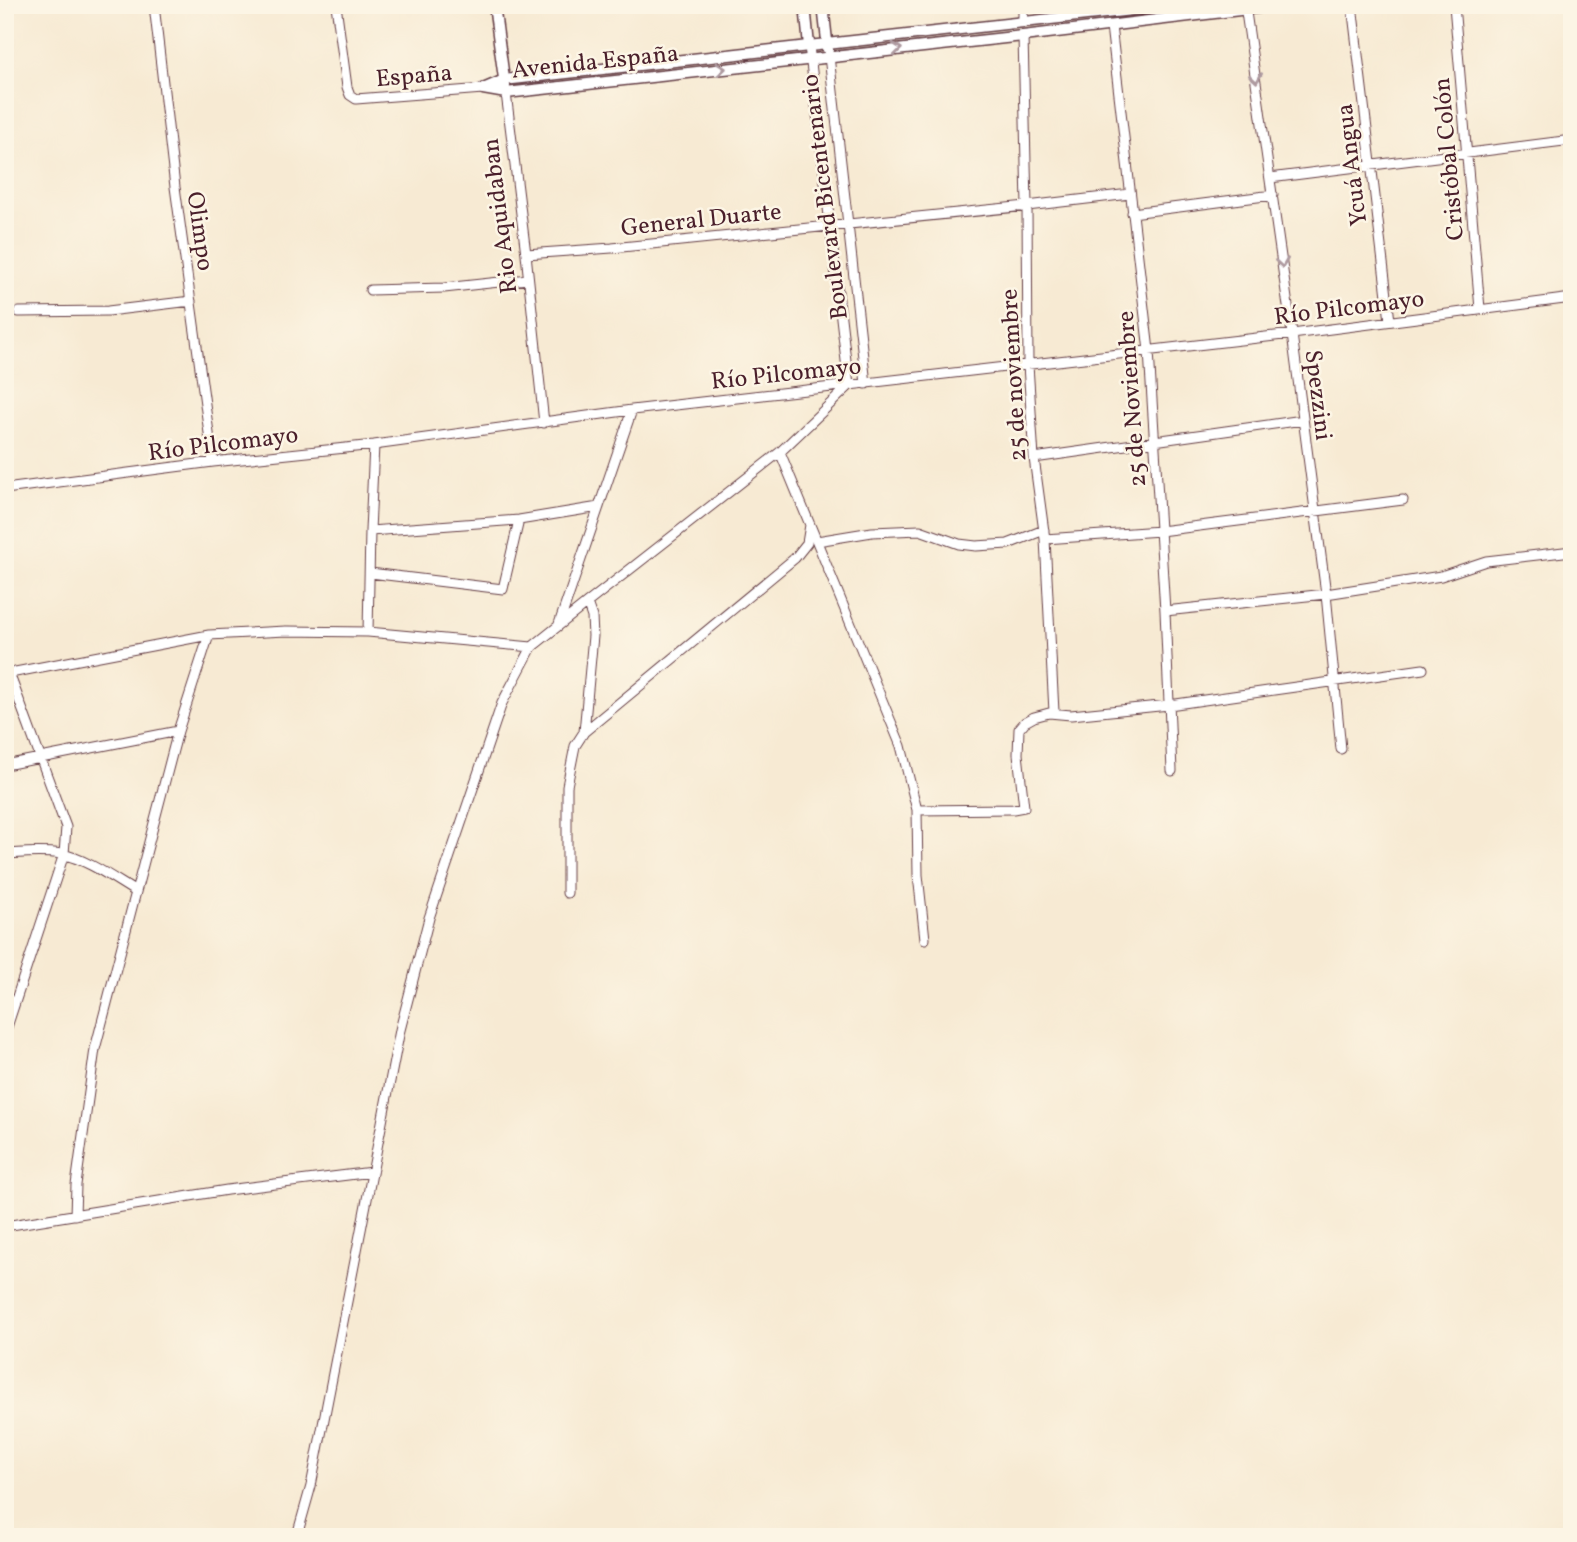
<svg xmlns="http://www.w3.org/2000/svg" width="1577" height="1542" font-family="Vollkorn,serif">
	<rect width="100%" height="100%" fill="#fcf5e5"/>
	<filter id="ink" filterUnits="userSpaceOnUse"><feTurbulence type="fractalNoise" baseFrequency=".0143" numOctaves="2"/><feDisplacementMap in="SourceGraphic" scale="14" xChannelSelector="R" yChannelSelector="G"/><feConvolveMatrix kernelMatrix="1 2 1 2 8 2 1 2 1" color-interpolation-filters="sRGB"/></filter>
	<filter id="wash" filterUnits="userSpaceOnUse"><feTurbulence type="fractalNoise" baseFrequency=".00686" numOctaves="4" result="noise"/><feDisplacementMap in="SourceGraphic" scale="28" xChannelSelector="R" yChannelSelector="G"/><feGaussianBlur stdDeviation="1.57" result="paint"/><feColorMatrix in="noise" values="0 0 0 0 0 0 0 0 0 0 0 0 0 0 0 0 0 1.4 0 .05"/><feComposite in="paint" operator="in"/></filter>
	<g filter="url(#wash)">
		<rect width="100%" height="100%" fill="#f7ead3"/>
	</g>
	<g filter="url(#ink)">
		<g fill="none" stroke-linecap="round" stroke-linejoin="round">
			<g stroke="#643d44" stroke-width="11">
				<path id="minor" d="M154,5L175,187L213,462
					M336,5L347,87L350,95L356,99L483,89
					M1245,5L1292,334L1326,594L1341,749
					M1352,5L1390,321
					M1454,5L1480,309
					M1023,22V5
					M1111,26L1149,351L1165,611L1172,771
					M1023,36L1027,206L1028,365L1034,458L1045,539L1054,712
					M809,46L849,386
					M829,56L866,384
					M506,93L526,254L544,423
					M1270,178L1572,140
					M1132,213L1273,195
					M526,254L612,248L1027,206L1130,194
					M370,290L444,288L528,279
					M19,312L108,311L191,301
					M780,452L901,746L917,810L918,875L925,939
					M1034,458L1303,420
					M5,489L213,462L374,445L632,410L1292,334L1572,298
					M370,531L519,520L599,507
					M1045,539L1160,531L1403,500
					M817,541L872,532L920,530L959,544L976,546L1008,544L1044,530
					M370,573L503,589L519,520
					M1165,611L1326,594L1441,576L1486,561L1572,551
					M559,624L632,410
					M368,632L370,531L374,445
					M5,674L209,635L286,631L368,632L532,647
					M584,732L795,558L807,543L810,525
					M5,765L178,731
					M917,810L1013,809L1024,807L1018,754L1019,729L1025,722L1034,717L1049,713L1071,715L1169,705L1423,669
					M5,854C24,853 42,851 61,854C87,859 114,879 136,892
					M567,893V786L575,746L584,732L593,636L592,617L587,603
					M5,1033L64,854L66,827L9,673
					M75,1215L76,1185L95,1049L178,731L209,635
					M5,1226L227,1190L372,1172
					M294,1537L298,1532L311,1486L400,1030L429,918L502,703L532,647L587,603L780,452L849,386"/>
			</g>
			<g stroke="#643d44" stroke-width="13">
				<path id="tertiary" d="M494,5L505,86
					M805,5L809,46
					M823,5L828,50
					M483,89L506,93L1023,36L1282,5
					M483,89L504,80L1177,5"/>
			</g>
			<use href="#minor" stroke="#fff" stroke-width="9"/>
			<use href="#tertiary" stroke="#fff" stroke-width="10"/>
		</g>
		<defs><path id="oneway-chevron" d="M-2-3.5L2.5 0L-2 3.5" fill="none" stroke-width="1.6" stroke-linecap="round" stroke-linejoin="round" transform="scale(1.75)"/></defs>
		<g stroke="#ae9aa0">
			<use href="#oneway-chevron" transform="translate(897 49) rotate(-6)"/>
			<use href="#oneway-chevron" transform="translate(721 69) rotate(-6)"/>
			<use href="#oneway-chevron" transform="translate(1256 78) rotate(82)"/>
			<use href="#oneway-chevron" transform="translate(1282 263) rotate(82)"/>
		</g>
	</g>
	<g text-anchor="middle" stroke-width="5" stroke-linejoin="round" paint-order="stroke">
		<g font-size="24" fill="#4a1f2b" stroke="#fcf5e5">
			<text transform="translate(595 61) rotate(-6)" y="8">Avenida España</text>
			<text transform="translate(414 75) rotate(-5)" y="8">España</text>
			<text transform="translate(1448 159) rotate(-95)" y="8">Cristóbal Colón</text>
			<text transform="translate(1351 165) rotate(-97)" y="8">Ycuá Angua</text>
			<text transform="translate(824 197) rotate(-97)" y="8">Boulevard Bicentenario</text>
			<text transform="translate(499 216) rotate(-97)" y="8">Rio Aquidaban</text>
			<text transform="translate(701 219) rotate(-6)" y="8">General Duarte</text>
			<text transform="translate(201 231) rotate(82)" y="8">Olimpo</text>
			<text transform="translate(1349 307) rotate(-7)" y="8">Río Pilcomayo</text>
			<text transform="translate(786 373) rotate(-6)" y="8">Río Pilcomayo</text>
			<text transform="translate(1013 375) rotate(-93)" y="8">25 de noviembre</text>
			<text transform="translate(1319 395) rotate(83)" y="8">Spezzini</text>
			<text transform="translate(1131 399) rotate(-94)" y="8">25 de Noviembre</text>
			<text transform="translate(223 443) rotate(-7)" y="8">Río Pilcomayo</text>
		</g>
	</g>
	<rect width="1577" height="1542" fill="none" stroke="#fcf5e5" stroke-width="28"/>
</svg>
